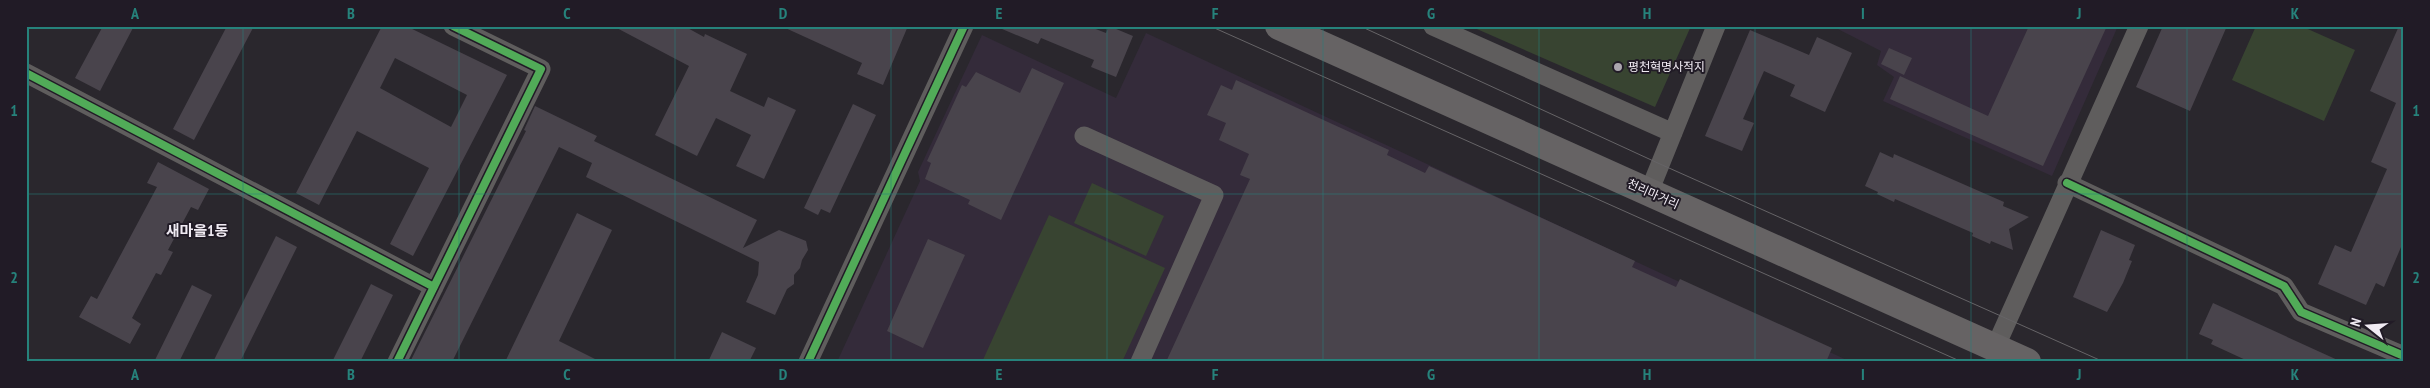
<svg xmlns="http://www.w3.org/2000/svg" width="2430" height="388" font-family="'PT Sans Narrow','Noto Sans KR',sans-serif">
	<rect width="100%" height="100%" fill="#2a272d"/>
	<path fill="#342b3a" d="M1832,26H2118L2052,176L1883,101L1894,77L1877,65L1881,51Z
		M1146,33L1851,362H837L920,181L918,172L982,35L1116,98Z"/>
	<path fill="#384431" d="M1470,26H1691L1655,107Z
		M2256,26H2301L2355,50L2324,121L2232,80Z
		M1092,183L1164,216L1146,256L1074,223Z
		M1049,215L1165,268L1122,362H982Z"/>
	<path fill="#49444c" fill-rule="evenodd" d="M103,26H134L100,91L75,78Z
		M227,26H254L194,140L173,129Z
		M382,26H406L507,75L413,256L390,244L429,168L357,131L319,205L296,193ZM395,58L467,95L451,127L380,88Z
		M613,26H684L704,37L705,34L747,54L730,91L764,107L768,97L796,110L764,179L736,166L751,135L716,118L697,156L655,135L689,66Z
		M781,26H908L883,85L857,74L862,63Z
		M995,26H1088L1106,33L1109,26L1133,36L1116,77L1091,67L1094,60L1041,38L1038,44Z
		M2029,26H2107L2043,166L1890,99L1900,76L1988,116Z
		M2163,26H2227L2190,111L2136,87Z
		M2399,26H2404V240L2384,287L2376,283L2366,305L2318,284L2335,245L2351,252L2387,169L2371,162L2396,103L2370,91Z
		M1750,30L1809,55L1817,37L1852,53L1825,112L1790,96L1795,85L1764,71L1743,119L1754,123L1742,151L1705,136Z
		M1889,48L1912,58L1904,75L1881,64Z
		M1032,68L1064,83L1001,220L968,204L970,200L925,179L931,163L927,161L962,85L966,87L976,72L1020,93Z
		M1236,80L1389,150L1387,155L1425,173L1429,166L1635,261L1632,267L1676,287L1680,279L1832,348L1826,362H1166L1250,179L1240,175L1249,154L1219,140L1226,123L1207,115L1221,85L1232,90Z
		M853,104L876,115L830,213L821,209L818,215L804,208Z
		M535,106L597,136L594,141L757,220L743,248L779,230L806,241L808,250L802,260L800,268L794,275V284L787,289L775,315L746,302L758,275L759,262L586,177L592,163L559,147L452,362H410L526,131L524,130Z
		M1880,152L1893,158L1894,154L1931,170L2004,202L2003,206L2029,217L2009,229L2013,250L1991,241L1990,244L1972,236L1973,233L1895,199L1894,202L1877,194L1878,192L1865,186Z
		M158,162L209,189L198,210L191,207L168,250L173,252L161,275L156,273L132,318L141,324L130,344L79,317L91,296L97,299L157,187L147,183Z
		M577,213L612,230L559,341L601,362H505Z
		M2101,230L2135,245L2129,260L2132,261L2123,283L2107,312L2073,297Z
		M276,236L297,247L240,362H213Z
		M928,239L965,255L923,348L887,331Z
		M371,284L393,295L360,362H332Z
		M192,285L212,295L179,362H154Z
		M2213,303L2342,362H2250L2211,344L2213,340L2199,334Z
		M722,332L756,348L749,362H708Z"/>
	<g fill="none" stroke-linecap="round" stroke-linejoin="round">
		<path stroke="#5f5d5d" stroke-width="19" d="M1433,26L1673,133
			M26,73L434,287
			M1084,136L1214,195L1140,362
			M2067,183L2284,286L2301,312L2404,356
			M1649,192L1716,26
			M1995,348L2139,26
			M397,362L541,69L453,26
			M808,362L964,26"/>
		<path stroke="#666364" stroke-width="28" d="M1279,26L2027,362"/>
		<path stroke="#666467" stroke-width="1" d="M1210,26L1962,362
			M1360,26L1660,164L2104,362"/>
		<g stroke="#211b26" stroke-width="11">
			<path id="cycleway" d="M26,73L434,287
				M2067,183L2284,286L2301,312L2404,356
				M397,362L541,69L453,26
				M808,362L964,26"/>
		</g>
		<use href="#cycleway" stroke="#51ab58" stroke-width="8"/>
	</g>
	<path fill="none" stroke="#26827b" stroke-width="1" stroke-opacity="0.55" d="M243,26V362M459,26V362M675,26V362M891,26V362M1107,26V362M1323,26V362M1539,26V362M1755,26V362M1971,26V362M2187,26V362M26,194H2404"/>
	<circle fill="#aba6ae" stroke="#211b26" stroke-width="2" cx="1618" cy="67" r="5"/>
	<g text-anchor="middle" stroke-width="4" stroke-linejoin="round" paint-order="stroke">
		<g font-size="12" fill="#f0ebf3" stroke="#211b26" text-anchor="start">
			<text x="1628" y="71">평천혁명사적지</text>
		</g>
		<g font-size="12" fill="#f0ebf3" stroke="#211b26">
			<text transform="translate(1653 194) rotate(24)" y="4">천리마거리</text>
		</g>
		<g font-size="15" font-weight="bold" fill="#f0ebf3" stroke="#211b26">
			<text x="197" y="236">새마을1동</text>
		</g>
	</g>
	<rect width="2430" height="388" fill="none" stroke="#211b26" stroke-width="55"/>
	<g transform="translate(2368 326) rotate(287)" stroke="#211b26" stroke-width="4" paint-order="stroke">
	<path d="M0-4L9 19L0 12L-9 19Z" fill="#f0ebf3"/>
	<text y="-8" font-size="14" font-weight="bold" text-anchor="middle" fill="#f0ebf3">N</text>
	</g>
	<rect x="28" y="28" width="2374" height="332" fill="none" stroke="#26827b" stroke-width="2"/>
	<g font-size="16" text-anchor="middle" font-weight="bold" fill="#26827b">
		<text x="135" y="19">A</text>
		<text x="351" y="19">B</text>
		<text x="567" y="19">C</text>
		<text x="783" y="19">D</text>
		<text x="999" y="19">E</text>
		<text x="1215" y="19">F</text>
		<text x="1431" y="19">G</text>
		<text x="1647" y="19">H</text>
		<text x="1863" y="19">I</text>
		<text x="2079" y="19">J</text>
		<text x="2295" y="19">K</text>
		<text x="14" y="116">1</text>
		<text x="2416" y="116">1</text>
		<text x="14" y="283">2</text>
		<text x="2416" y="283">2</text>
		<text x="135" y="380">A</text>
		<text x="351" y="380">B</text>
		<text x="567" y="380">C</text>
		<text x="783" y="380">D</text>
		<text x="999" y="380">E</text>
		<text x="1215" y="380">F</text>
		<text x="1431" y="380">G</text>
		<text x="1647" y="380">H</text>
		<text x="1863" y="380">I</text>
		<text x="2079" y="380">J</text>
		<text x="2295" y="380">K</text>
	</g>
</svg>
